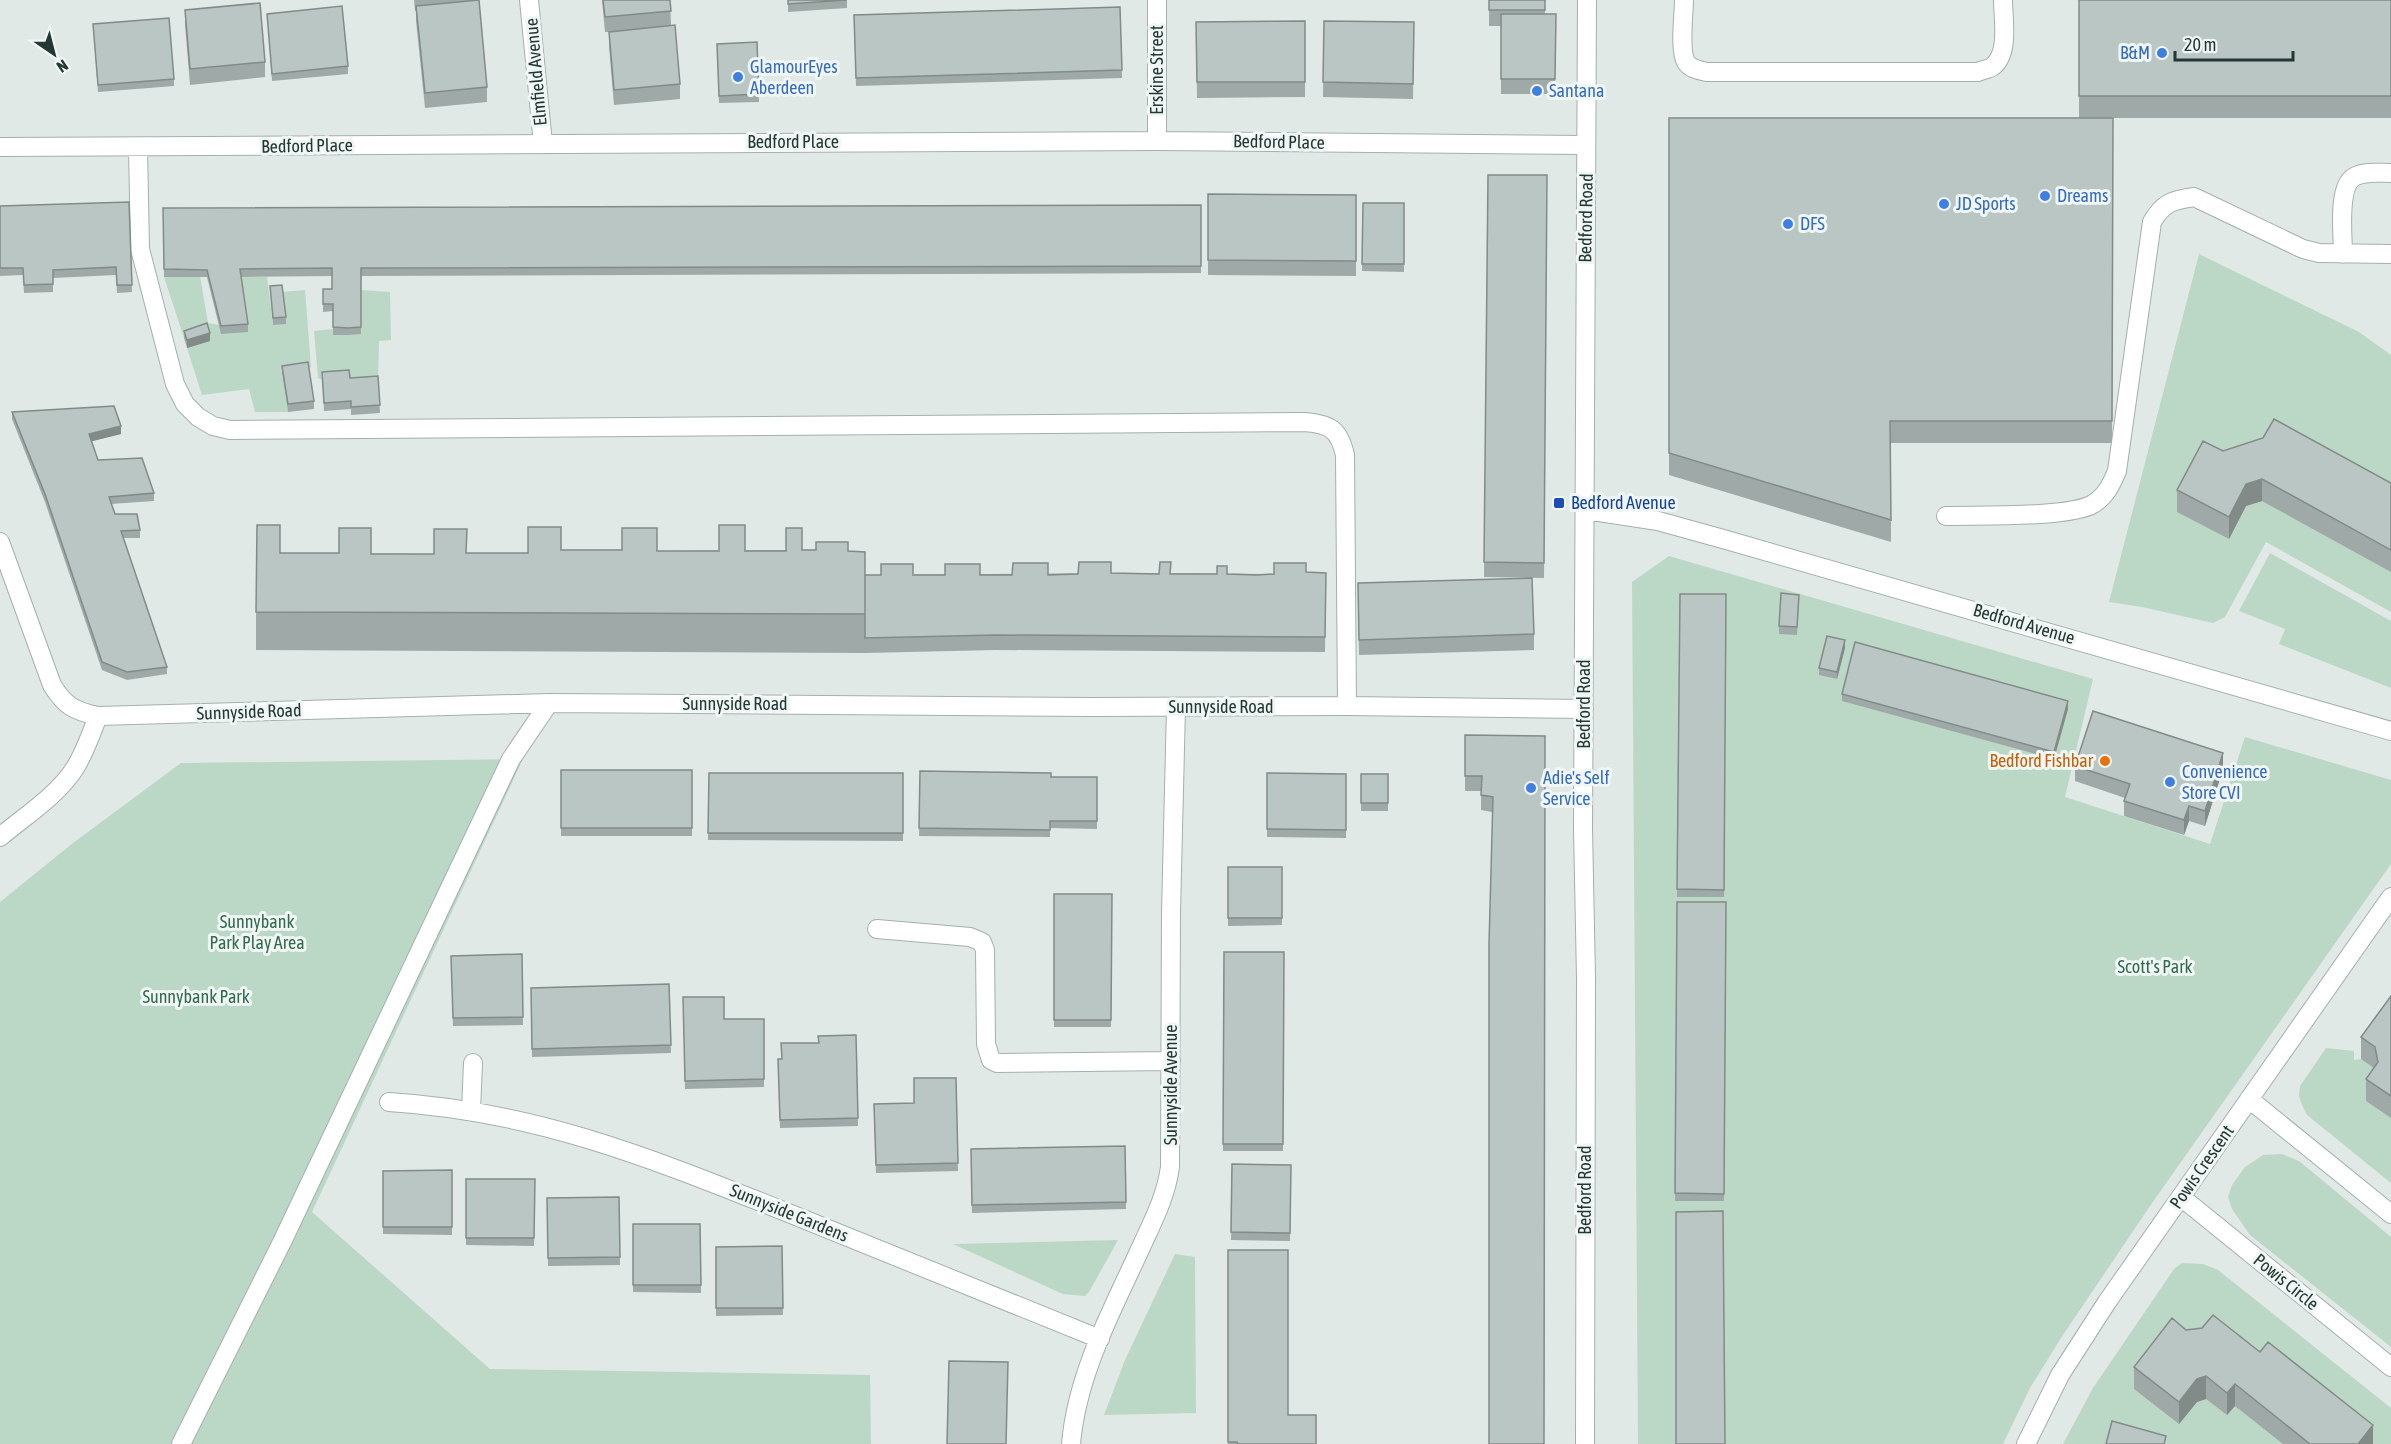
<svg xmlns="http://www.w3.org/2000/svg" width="2391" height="1444" font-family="'Asap Condensed',sans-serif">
	<rect width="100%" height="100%" fill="#e0e9e6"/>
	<path fill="#bbd8c7" d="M2199,254L2359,332L2391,355V612L2266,542L2225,617L2213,623L2142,607L2109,602Z
		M200,276L208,323L220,325L240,277H267L273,325L282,292L305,290L311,367L308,370L282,374L288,412H255L249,389L202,395L187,348L210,340L184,338L164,277Z
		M361,290L390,292L391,340L379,341L378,384L322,380L318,378L314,331L333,329Z
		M2270,553L2391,621V688L2279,644L2285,629L2239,611Z
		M1669,556L2093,679L2065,797L2210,844L2245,737L2391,780V864L2150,1206L2061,1338L2030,1388L2003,1444H1638L1632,582Z
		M523,759L312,1212L490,1369L870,1375L871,1444H0V902L73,843L181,763Z
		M2391,1010V1183L2307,1115L2302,1105L2299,1096L2300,1086L2326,1048L2354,1051V1060L2361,1059V1053Z
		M2282,1154L2299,1161L2391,1237V1347L2250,1235L2232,1209L2228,1197L2232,1185L2245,1167L2263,1155Z
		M1118,1240L1089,1292L1085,1296L1063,1294L953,1244Z
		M1175,1254L1195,1257L1196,1413L1104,1415L1125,1360Z
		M2182,1263L2203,1264L2218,1270L2391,1408V1444H2063L2093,1388L2174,1269Z"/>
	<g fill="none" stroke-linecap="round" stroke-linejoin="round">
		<g stroke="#a4b0ad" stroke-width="20">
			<path id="minor" d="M529,0L543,144
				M1684,0C1684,14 1679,50 1686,62C1690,69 1699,70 1707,72H1978C1982,70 1989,69 1992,67C2010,54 2003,19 2003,0
				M1157,141V0
				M0,147L1157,141L1586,145
				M138,148L140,249L175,384L185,404L198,417L213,426L230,430L1304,422C1330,424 1339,429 1345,455L1347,706
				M2343,254C2343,235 2337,187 2354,177C2364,171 2379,173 2391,173
				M1586,510L1658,521L1723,539L2391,731
				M1946,516C1978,515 2069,518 2093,504C2106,496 2111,485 2117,471L2152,222C2163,203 2172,200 2194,197L2303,249L2319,253L2391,254
				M0,542L52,685C65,706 74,711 98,716L549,703L1093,707L1347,706L1584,709
				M0,837C25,816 58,795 75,768C85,752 91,734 98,716
				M877,929L970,937L982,942L985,950L986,1044L991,1060L997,1063L1171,1061
				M2249,1099L2391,1214
				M389,1102C534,1111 648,1157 781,1210C887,1252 993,1296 1100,1339
				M471,1110L473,1063
				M2181,1197L2391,1367
				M181,1444L282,1242L511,759L549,703
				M1071,1444C1077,1373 1113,1309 1142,1245C1154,1219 1166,1196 1170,1167L1171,913L1176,707
				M1585,1444L1586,978L1583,829L1587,0
				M2026,1444L2060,1375L2107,1302L2391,897"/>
		</g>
		<use href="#minor" stroke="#fff" stroke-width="18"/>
	</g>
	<path fill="#9faaa8" d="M414,0H479L487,87V102L425,108L416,21V11H415Z
		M602,0H670L671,25L680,84V99L614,105L609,47V32H605Z
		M788,0H847V8L788,12Z
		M1489,0H1545V14H1556L1555,94H1501V26H1489Z
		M2079,0H2391V118H2079Z
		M1120,7L1122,78L856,86L854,15Z
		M185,10L265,62V77L190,85L185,25Z
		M267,14L348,66V74L272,81Z
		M1305,21V97L1197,98L1196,22Z
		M1324,21L1414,22L1413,99L1323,97Z
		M93,24L174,79V86L98,92Z
		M757,42L759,102L719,103L717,44Z
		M1669,118H2113L2112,443H1891V542L1669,475Z
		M1488,175H1547L1544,578L1484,577Z
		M1208,194L1356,195V276L1208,275Z
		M129,202L132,292L117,293L116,275L53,278V292L24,293L23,275L0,276V206Z
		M1363,203H1404V272L1362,271Z
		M1201,205V273L361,276V334L348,335H333V311L323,312V289H332V276L241,277L248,324V332L221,334L207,277H164L163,208Z
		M270,286L286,317V324L273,325Z
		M184,331L210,341L187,348L184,338Z
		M282,366L314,401V409L288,412L282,373Z
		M322,372L350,378L378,376L380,413L351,415V409L324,411Z
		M12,412L121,434L92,441L98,460L154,493V501L111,504L115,514L140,530V538H123L167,667V674L127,680L102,670L45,502L12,419Z
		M2223,451L2391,483V572L2262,501L2246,506L2229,539L2177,512V490Z
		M561,550L657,551L802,550L848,551L865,575L1111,573L1274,574L1306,572L1326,573L1325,652L996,650L865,653L256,650V612L280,553L434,554L467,553H528Z
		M1358,583L1534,634V650L1359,655Z
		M1680,594H1726L1724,897H1677Z
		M1799,602L1797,635L1779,634V626Z
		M1845,648L1837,679L1819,675V668Z
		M1842,694L2068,709L2054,759L1842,701Z
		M1465,735L1545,736L1492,812L1481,810V791H1465Z
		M2075,766L2223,769L2205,826L2189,821L2184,835L2124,816V801L2125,798L2075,781Z
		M561,770H692V836H561Z
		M920,771L1051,777H1097V829L1050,828V837L919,836Z
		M709,773H903V841L708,840Z
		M1267,773L1346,774V838L1267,837Z
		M1361,774H1388V811H1361Z
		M1228,867H1282V925L1228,926Z
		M1054,894H1112L1111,1027H1054Z
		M1677,902H1726L1724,1201H1675Z
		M1224,952H1284L1283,1151H1223Z
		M522,954L523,1025L453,1026L451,956Z
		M669,984L671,1053L532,1057L531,988Z
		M2391,996V1118L2366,1101V1079L2374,1068L2361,1059V1037Z
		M683,997L724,1019H764V1087L685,1089Z
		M856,1035L858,1126L780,1128L778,1059H781L819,1043Z
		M956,1078L958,1171L876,1173L874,1104L914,1103Z
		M1125,1146L1126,1209L972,1213L971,1149Z
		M1232,1164L1291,1165L1290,1241L1231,1240Z
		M452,1170V1235L383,1234V1171Z
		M466,1179H535L534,1246L466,1245Z
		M619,1197L620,1265L548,1266L547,1198Z
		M633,1224H700L701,1293L633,1292Z
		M782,1246L783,1315L716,1316V1247Z
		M1228,1250L1288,1415L1316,1444H1228Z
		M2186,1330L2373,1444H2283L2235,1406L2227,1415L2206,1399L2197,1402L2179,1424L2134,1389V1367Z"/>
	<path fill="#828b88" d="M210,333V341L187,348V340Z
		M121,426V434L89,442V434Z
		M2262,479V501L2246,506L2229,539V517L2246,484Z
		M1845,640V648L1837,679V672Z
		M2068,701V709L2054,759V752Z
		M2223,753V769L2205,826V811Z
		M2189,806V821L2184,835V820Z
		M2206,1376V1399L2197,1402L2179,1424V1402L2197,1379Z
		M2235,1384V1406L2227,1415V1393Z
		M2373,1425V1444H2358Z"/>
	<path fill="#b9c6c3" stroke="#828b88" stroke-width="1.5" d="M479,0L487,87L425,93L416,6Z
		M603,0H670L671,11L605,17Z
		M788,0H847L788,4Z
		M1489,0H1545V10H1489Z
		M2079,0H2391V96H2079Z
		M260,3L265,62L190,69L185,10Z
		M342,6L348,66L272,74L267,14Z
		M1120,7L1122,70L856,78L854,15Z
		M1501,14H1556L1555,79H1501Z
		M169,18L174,79L98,85L93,24Z
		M1305,21V82H1197L1196,22Z
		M1324,21L1414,22L1413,84L1323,82Z
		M675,25L680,84L614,90L609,32Z
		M757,42L759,94L719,96L717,44Z
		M1669,118H2113L2112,421H1890L1891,520L1669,453Z
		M1488,175H1547L1544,563L1484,562Z
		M1208,194L1356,195V261L1208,260Z
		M129,202L132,285H117L116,267L53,270V284L24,285L23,268H0V206Z
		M1363,203H1404V264H1362Z
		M1201,205V266L361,268V327L348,328L333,327V304H323V289H332V268L240,269L248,324L221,326L207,270L164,269L163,208Z
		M282,285L286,317L273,318L270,286Z
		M207,323L210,333L187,340L184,331Z
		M308,362L314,401L288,404L282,366Z
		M349,370L350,378L378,376L380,405L351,407V401L324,403L322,372Z
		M114,406L121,426L89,434L98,460L142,458L154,493L109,497L115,514H137L140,530L121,531L167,667L127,672L102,662L45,494L12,412Z
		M2274,419L2391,483V550L2262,479L2246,484L2229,517L2177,490L2203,441L2223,451L2263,438Z
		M257,525H280V553H339V528H371V554H434V529H467L466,553H528V527H561V550H622V528H657V551H719V525H745V551H786V528H802V550H816V542H848V551L865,552V614L256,612Z
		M1079,562H1111V573L1159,574L1160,562H1171L1170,574H1217V566H1227V574L1257,575L1274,574V563H1306V572L1326,573L1325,637L996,635L865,638V575H881V564H913V575H945V564H980V575H1012L1013,563H1048V575L1078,574Z
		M1532,578L1534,634L1359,640L1358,583Z
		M1781,593L1799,595L1797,627L1779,626Z
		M1680,594H1726L1724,890L1677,889Z
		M1827,636L1845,640L1837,672L1819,668Z
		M1855,642L2068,701L2054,752L1842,694Z
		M2093,711L2223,753L2205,811L2189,806L2184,820L2124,801L2130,784L2075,766Z
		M1465,735L1545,736L1544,1444H1489V944L1493,797L1481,795L1482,776H1465Z
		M561,770H692V828H561Z
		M920,771L1051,773V777H1097V821H1050V830L919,828Z
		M709,773H903V833H708Z
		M1267,773L1346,774V830L1267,829Z
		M1361,774H1388V803H1361Z
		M1228,867H1282V918H1228Z
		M1054,894H1112L1111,1020H1054Z
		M1677,902H1726L1724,1194L1675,1193Z
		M1224,952H1284L1283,1144H1223Z
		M522,954L523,1017L453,1018L451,956Z
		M669,984L671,1045L532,1049L531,988Z
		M2391,996V1096L2366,1079L2378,1062L2375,1047L2361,1037Z
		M683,997H724V1019H764V1079L685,1081Z
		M856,1035L858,1118L780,1120L778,1059H782L781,1043H819L818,1036Z
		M914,1078H956L958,1163L876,1165L874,1104L914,1103Z
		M1125,1146L1126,1202L972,1205L971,1149Z
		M1232,1164L1291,1165L1290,1233L1231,1232Z
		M452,1170V1227H383V1171Z
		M466,1179H535L534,1238H466Z
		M619,1197L620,1257L548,1258L547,1198Z
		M1723,1211L1725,1444H1676V1212Z
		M633,1224H700L701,1285H633Z
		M782,1246L783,1308H716V1247Z
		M1228,1250H1288V1415H1316V1444H1238L1237,1442H1228Z
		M2213,1315L2260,1352L2268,1342L2373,1425L2358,1444H2310L2235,1384L2227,1393L2206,1376L2197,1379L2179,1402L2134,1367L2172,1318L2186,1330L2202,1328Z
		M949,1361L1008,1362L1006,1444H947Z
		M2112,1421L2166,1436L2164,1444H2106Z"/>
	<g fill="#3f7fe0" stroke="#f0f6f4" stroke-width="2">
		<circle cx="2162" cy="53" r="6"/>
		<circle cx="738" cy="77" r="6"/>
		<circle cx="1537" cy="91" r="6"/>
		<circle cx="2045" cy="196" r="6"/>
		<circle cx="1944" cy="204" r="6"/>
		<circle cx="1788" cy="224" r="6"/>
		<circle cx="2170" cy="782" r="6"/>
		<circle cx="1531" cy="788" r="6"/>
	</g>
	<rect fill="#1a4fb4" stroke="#f0f6f4" stroke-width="2" x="1553" y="497" width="12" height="12" rx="3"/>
	<circle fill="#e8710a" stroke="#f0f6f4" stroke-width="2" cx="2105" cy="761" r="6"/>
	<g text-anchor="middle" stroke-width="6" stroke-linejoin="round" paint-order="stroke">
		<g font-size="18" fill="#366cbe" stroke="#f0f6f4" text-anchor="start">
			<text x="2150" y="59" text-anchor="end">B&amp;M</text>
			<text x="750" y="73">GlamourEyes<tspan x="750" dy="21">Aberdeen</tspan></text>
			<text x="1549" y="97">Santana</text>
			<text x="2057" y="202">Dreams</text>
			<text x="1956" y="210">JD Sports</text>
			<text x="1800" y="230">DFS</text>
			<text x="2182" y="778">Convenience<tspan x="2182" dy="21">Store CVI</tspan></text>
			<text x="1543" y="784">Adie's Self<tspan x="1543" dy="21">Service</tspan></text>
		</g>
		<g font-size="18" fill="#233735" stroke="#f0f6f4">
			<text transform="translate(1157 70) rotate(-90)" y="6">Erskine Street</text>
			<text transform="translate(536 72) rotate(-95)" y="6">Elmfield Avenue</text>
			<text x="793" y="148">Bedford Place</text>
			<text transform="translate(1279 142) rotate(1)" y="6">Bedford Place</text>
			<text transform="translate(307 146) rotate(-1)" y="6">Bedford Place</text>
			<text transform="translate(1586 218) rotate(-89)" y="6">Bedford Road</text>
			<text transform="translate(2024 624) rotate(16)" y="6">Bedford Avenue</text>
			<text x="735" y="710">Sunnyside Road</text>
			<text transform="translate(1584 704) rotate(-90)" y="6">Bedford Road</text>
			<text x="1221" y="713">Sunnyside Road</text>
			<text transform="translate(249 712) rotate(-2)" y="6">Sunnyside Road</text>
			<text transform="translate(1171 1085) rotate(-90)" y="6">Sunnyside Avenue</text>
			<text transform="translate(2202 1167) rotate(-55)" y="6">Powis Crescent</text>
			<text transform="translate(1585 1190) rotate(-90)" y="6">Bedford Road</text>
			<text transform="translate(789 1213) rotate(22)" y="6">Sunnyside Gardens</text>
			<text transform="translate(2286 1282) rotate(39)" y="6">Powis Circle</text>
		</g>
		<g font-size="18" fill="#164399" stroke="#f0f6f4" text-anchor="start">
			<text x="1571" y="509">Bedford Avenue</text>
		</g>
		<g font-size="18" fill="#c56008" stroke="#f0f6f4" text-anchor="end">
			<text x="2093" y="767">Bedford Fishbar</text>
		</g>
		<g font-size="18" fill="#326950" stroke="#f0f6f4">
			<text x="257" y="928">Sunnybank<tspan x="257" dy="21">Park Play Area</tspan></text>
			<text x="2155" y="973">Scott's Park</text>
			<text x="196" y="1003">Sunnybank Park</text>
		</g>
	</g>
	<g transform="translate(54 54) rotate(145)" stroke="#f0f6f4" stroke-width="4.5" paint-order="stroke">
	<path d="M0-4.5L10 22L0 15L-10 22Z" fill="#233735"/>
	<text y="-9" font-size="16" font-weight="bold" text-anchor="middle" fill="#233735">N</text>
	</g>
	<path d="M2175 51v9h118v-9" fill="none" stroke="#233735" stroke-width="3"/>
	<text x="2184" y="51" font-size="18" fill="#233735" stroke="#f0f6f4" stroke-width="4.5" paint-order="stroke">20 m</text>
</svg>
